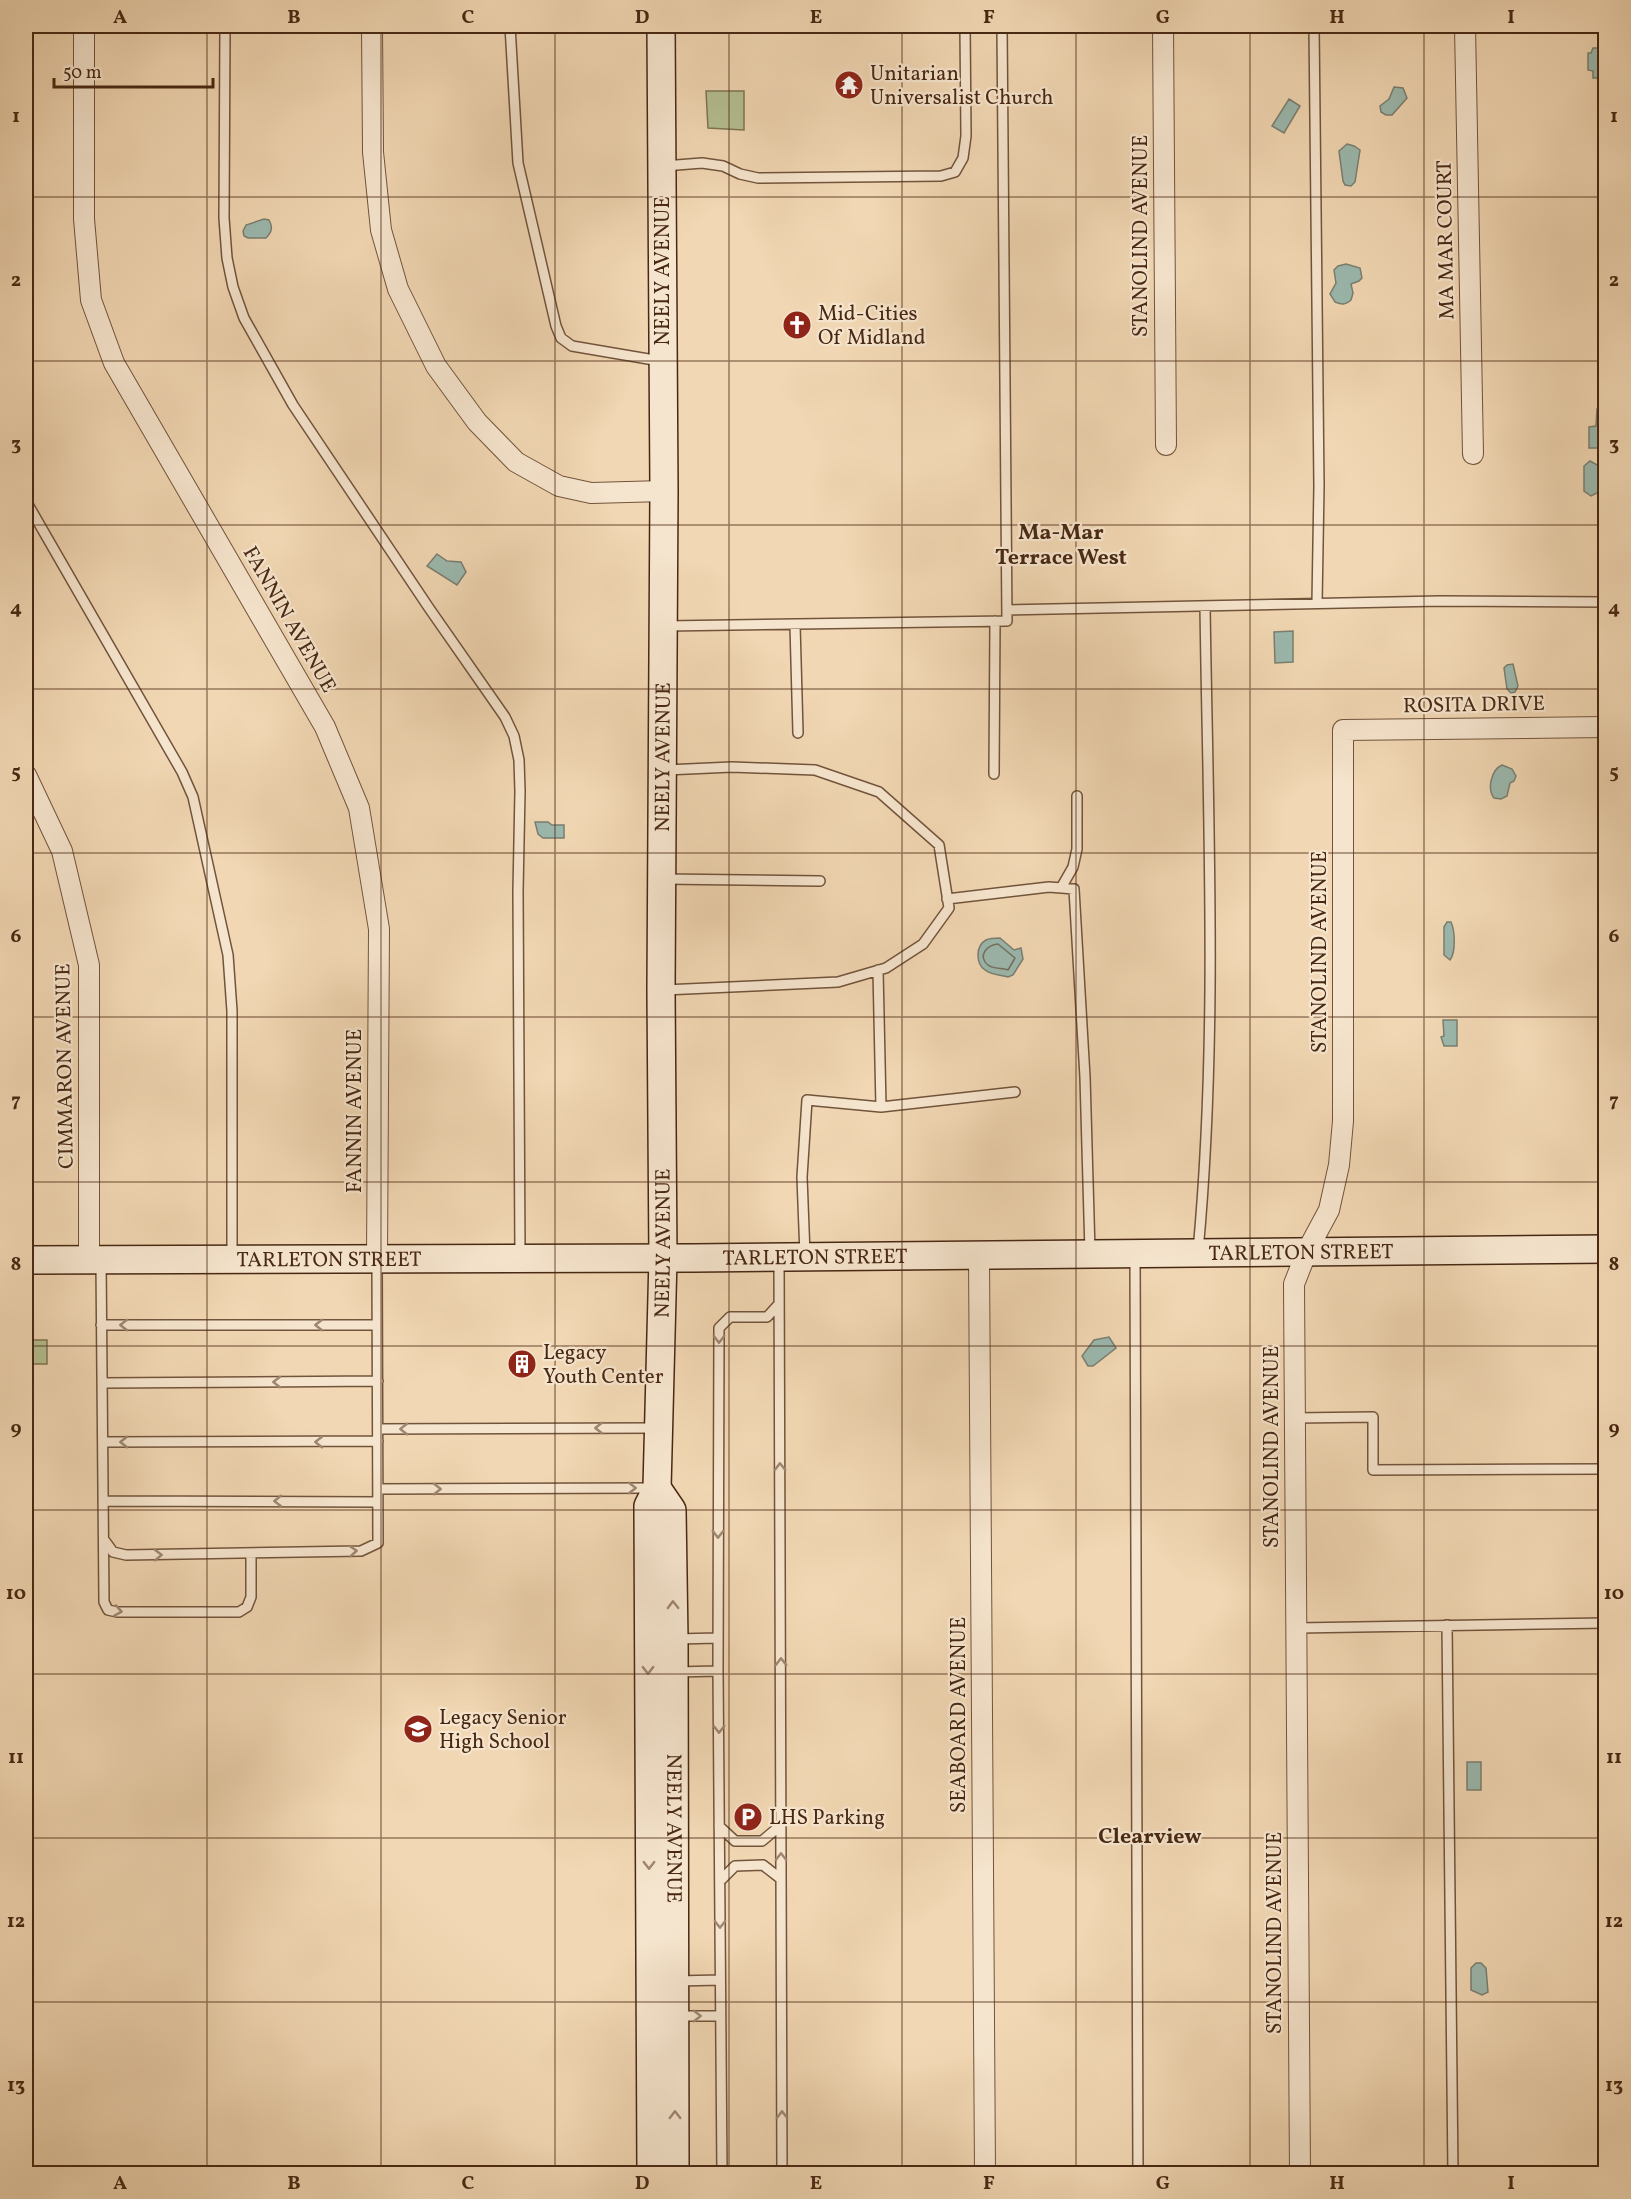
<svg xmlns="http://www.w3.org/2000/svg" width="1631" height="2199" font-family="Vollkorn,serif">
	<rect width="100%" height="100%" fill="#f1d7b3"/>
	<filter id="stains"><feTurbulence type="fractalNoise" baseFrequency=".00333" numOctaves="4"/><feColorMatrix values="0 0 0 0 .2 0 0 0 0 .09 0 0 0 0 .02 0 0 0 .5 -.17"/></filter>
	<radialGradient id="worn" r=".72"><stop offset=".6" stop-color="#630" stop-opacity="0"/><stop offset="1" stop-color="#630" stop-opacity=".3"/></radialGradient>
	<path fill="#b4bf91" stroke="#7e7452" stroke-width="1.5" d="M706,91H744V130L708,128Z
		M26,1340H47V1364H26Z"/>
	<path fill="#9bb9af" stroke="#7a7f71" stroke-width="1.5" d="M1593,48H1605V78H1593V71L1588,70V53H1591Z
		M1394,87L1403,88L1407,98L1392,115H1386L1381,112L1380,106L1389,99Z
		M1289,99L1300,106L1284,133L1272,126Z
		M1347,144L1354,146L1360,150L1355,182L1351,186L1345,185L1343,181L1339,151Z
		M264,219L269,220C273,227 272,232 266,238H248L244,236L243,231L246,225Z
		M1346,264L1360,268L1362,278L1359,281L1351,284L1353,293L1351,300C1346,305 1342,305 1335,302L1330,294L1336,283L1334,270L1338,266Z
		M1597,409H1605V448H1589V427L1596,426Z
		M1590,461L1597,465L1602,464L1603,468L1600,469L1599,492L1591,496L1584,491V466Z
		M437,554L447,561L461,562L466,572L457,585L427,566Z
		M1293,631V662L1275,663L1274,632Z
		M1513,664L1518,686L1515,692L1511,693L1507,689L1504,668L1507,665Z
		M1502,765L1512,769L1516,776L1514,781L1510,783L1507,796L1501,799L1494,798C1487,789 1491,770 1502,765Z
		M535,822H548L552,825H564V838H543L538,834Z
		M1447,922H1451C1455,931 1456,952 1450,960L1444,955V927Z
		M1000,938L1014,950L1021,948L1023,959L1013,975L1008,977C1001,975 991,975 985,970C976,964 975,946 986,940C990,938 996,938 1000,938Z
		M1443,1020H1457V1046H1444L1441,1037L1444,1036Z
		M1109,1337L1116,1348L1093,1366H1088L1082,1356L1094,1340Z
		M1467,1762H1481V1790H1467Z
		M1476,1963H1481L1486,1968L1488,1992L1482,1995L1471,1990V1968Z"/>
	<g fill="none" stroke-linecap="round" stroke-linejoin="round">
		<path stroke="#727061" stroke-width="1.5" d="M998,944L1015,958L1008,970C1003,968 992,969 988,965C977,956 987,945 998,944Z"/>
		<g stroke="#72543b" stroke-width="12">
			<path id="lane" d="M225,26L224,218L227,258L233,287L244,318L293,405L429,608L505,717L514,736L519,760L520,791L518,891L520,1256
				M510,26L518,163L556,326L561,338L572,346L660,361
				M1314,26L1319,486L1317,603
				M664,166L702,163L723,166L740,174L758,178L941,176L955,172L963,158L966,136L965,26
				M26,501L182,772L193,797L228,955L232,1011V1256
				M1007,610L1440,601L1606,602
				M795,625L798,733
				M666,626L1007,621L1002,26
				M994,774L995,621
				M664,879L820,881
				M1061,888L1073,867L1077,849V796
				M947,899L1049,887L1074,889L1085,1077L1090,1252
				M664,990L838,982L886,968L923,944L949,908L939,845L879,792L815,770L732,767L666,770
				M881,1107L1015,1092
				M1198,1251C1218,1036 1208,820 1205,606
				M805,1255L802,1177L807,1100L881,1107L878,970
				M1135,1256L1138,2174
				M779,1261L782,2174
				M101,1262L104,1602L108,1610L117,1612H239L247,1607L251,1597V1553
				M101,1325H377
				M102,1383L378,1381
				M1295,1418L1373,1417V1470L1606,1469
				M378,1429L655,1428
				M103,1442L378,1441
				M378,1489L652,1488
				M104,1501L378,1502
				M105,1541L113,1552L126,1555L361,1551L378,1543L377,1262
				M1447,1625L1453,2174
				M1297,1628L1606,1623
				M676,1639L718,1638
				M676,1672L718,1671
				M719,1826L735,1841H762L781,1825
				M720,1881L735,1866L763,1865L781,1879
				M677,1981L720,1980
				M677,2016H720
				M722,2174L718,1671L719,1328L730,1317H767L778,1305"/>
		</g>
		<g stroke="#72543b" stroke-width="22">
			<path id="street" d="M84,26V219L91,300L114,363L325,727L359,808L379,929L377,1258
				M372,26L373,152L381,230L398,289L436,366L477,422L516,462L559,486L591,493L664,491
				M1163,26L1166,445
				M1465,26L1473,454
				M26,775L62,851L89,965V1259
				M979,1256L985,2174
				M1300,2174L1294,1284L1307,1251L1329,1210L1339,1165L1343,1121V730L1606,727"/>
		</g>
		<g stroke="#482813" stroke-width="30">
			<g id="secondary">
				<path id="s1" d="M26,1260L694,1258L1606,1249"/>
				<path id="s2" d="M657,1488L672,1510L674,1639L675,2174"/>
				<path id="s3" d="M651,2174L648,1506L657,1488L663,1258L661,990L664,491L661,26"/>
			</g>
		</g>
		<use href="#lane" stroke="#f6e5ce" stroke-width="9"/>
		<use href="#street" stroke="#f6e5ce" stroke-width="20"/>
		<use href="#secondary" stroke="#f6e5ce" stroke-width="27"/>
	</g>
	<defs><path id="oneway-chevron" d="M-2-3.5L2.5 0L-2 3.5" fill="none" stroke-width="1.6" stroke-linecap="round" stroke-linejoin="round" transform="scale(1.5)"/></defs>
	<g stroke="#9f8670">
		<use href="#oneway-chevron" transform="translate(124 1325) rotate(-180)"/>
		<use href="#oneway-chevron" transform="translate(319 1325) rotate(-180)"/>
		<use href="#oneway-chevron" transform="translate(719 1339) rotate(90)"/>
		<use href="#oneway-chevron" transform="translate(277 1382) rotate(180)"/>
		<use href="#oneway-chevron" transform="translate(599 1428) rotate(180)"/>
		<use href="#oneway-chevron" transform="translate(404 1429) rotate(180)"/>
		<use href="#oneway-chevron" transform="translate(124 1442) rotate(180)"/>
		<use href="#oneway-chevron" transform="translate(319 1442) rotate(180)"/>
		<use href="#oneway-chevron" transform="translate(780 1467) rotate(-91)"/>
		<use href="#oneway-chevron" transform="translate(632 1488)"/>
		<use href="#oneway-chevron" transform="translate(437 1489)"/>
		<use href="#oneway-chevron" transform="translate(278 1501) rotate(-180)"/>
		<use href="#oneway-chevron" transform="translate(718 1534) rotate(90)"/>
		<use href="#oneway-chevron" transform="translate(353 1551) rotate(-4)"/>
		<use href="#oneway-chevron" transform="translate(158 1555) rotate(-1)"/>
		<use href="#oneway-chevron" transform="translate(673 1605) rotate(-91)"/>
		<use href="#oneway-chevron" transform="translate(118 1611) rotate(9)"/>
		<use href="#oneway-chevron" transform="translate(781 1662) rotate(-90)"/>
		<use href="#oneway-chevron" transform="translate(648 1670) rotate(90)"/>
		<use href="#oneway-chevron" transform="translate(719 1729) rotate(90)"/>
		<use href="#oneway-chevron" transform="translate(781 1857) rotate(-90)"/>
		<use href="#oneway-chevron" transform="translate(649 1865) rotate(90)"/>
		<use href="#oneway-chevron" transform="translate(720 1924) rotate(90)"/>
		<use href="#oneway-chevron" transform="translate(697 2016) rotate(-1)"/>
		<use href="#oneway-chevron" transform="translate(675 2115) rotate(-90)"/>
		<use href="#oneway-chevron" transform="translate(782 2115) rotate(-90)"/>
	</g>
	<path fill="none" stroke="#482813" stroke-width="1.5" stroke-opacity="0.55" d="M207,26V2174M381,26V2174M555,26V2174M729,26V2174M902,26V2174M1076,26V2174M1250,26V2174M1424,26V2174M26,197H1606M26,361H1606M26,525H1606M26,689H1606M26,853H1606M26,1017H1606M26,1182H1606M26,1346H1606M26,1510H1606M26,1674H1606M26,1838H1606M26,2002H1606"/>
	<defs>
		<g id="temple-disc" transform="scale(1.5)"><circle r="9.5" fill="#8f2418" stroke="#f6e5ce"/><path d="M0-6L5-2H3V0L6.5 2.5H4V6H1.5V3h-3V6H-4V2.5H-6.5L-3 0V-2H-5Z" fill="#fff"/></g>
		<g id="church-disc" transform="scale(1.5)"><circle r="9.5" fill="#8f2418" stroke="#f6e5ce"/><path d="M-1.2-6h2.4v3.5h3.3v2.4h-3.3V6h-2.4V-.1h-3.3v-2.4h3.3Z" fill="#fff"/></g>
		<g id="building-disc" transform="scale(1.5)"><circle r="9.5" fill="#8f2418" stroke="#f6e5ce"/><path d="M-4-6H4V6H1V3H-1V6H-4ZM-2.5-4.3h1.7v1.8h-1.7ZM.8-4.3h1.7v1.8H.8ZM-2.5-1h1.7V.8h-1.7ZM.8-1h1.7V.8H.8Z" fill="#fff"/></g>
		<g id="school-disc" transform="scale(1.5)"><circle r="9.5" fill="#8f2418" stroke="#f6e5ce"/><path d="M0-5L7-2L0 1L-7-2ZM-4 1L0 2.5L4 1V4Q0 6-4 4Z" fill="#fff"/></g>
		<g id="parking-disc" transform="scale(1.5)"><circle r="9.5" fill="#8f2418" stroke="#f6e5ce"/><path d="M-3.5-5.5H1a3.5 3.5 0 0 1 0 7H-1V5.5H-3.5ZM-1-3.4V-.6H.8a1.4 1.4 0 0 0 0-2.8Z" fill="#fff"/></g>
	</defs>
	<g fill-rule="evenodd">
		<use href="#temple-disc" x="849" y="85"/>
		<use href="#church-disc" x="797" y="325"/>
		<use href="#building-disc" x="522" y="1364"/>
		<use href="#school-disc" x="418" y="1729"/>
		<use href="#parking-disc" x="748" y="1817"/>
	</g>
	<g text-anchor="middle" stroke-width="4.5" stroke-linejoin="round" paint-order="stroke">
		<g font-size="21" fill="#482813" stroke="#f6e5ce" text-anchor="start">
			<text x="870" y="80">Unitarian<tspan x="870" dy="24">Universalist Church</tspan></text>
			<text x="818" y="320">Mid-Cities<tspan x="818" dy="24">Of Midland</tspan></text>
			<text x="543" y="1359">Legacy<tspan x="543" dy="24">Youth Center</tspan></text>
			<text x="439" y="1724">Legacy Senior<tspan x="439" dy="24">High School</tspan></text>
			<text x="769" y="1824">LHS Parking</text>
		</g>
		<g font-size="21" fill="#482813" stroke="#f6e5ce">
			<text transform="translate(1140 236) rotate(-90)" y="7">STANOLIND AVENUE</text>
			<text transform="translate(1445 240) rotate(-91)" y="7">MA MAR COURT</text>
			<text transform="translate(662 271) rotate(-90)" y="7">NEELY AVENUE</text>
			<text transform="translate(290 619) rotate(60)" y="7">FANNIN AVENUE</text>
			<text transform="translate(1474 704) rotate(-1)" y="7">ROSITA DRIVE</text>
			<text dy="7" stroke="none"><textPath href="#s3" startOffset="1419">NEELY AVENUE</textPath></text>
			<text transform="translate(1319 952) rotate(-90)" y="7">STANOLIND AVENUE</text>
			<text transform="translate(64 1066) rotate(-91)" y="7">CIMMARON AVENUE</text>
			<text transform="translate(354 1111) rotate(-90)" y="7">FANNIN AVENUE</text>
			<text dy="7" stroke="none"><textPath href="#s3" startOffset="933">NEELY AVENUE</textPath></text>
			<text dy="7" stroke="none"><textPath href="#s1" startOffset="1275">TARLETON STREET</textPath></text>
			<text dy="7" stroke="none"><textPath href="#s1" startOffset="789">TARLETON STREET</textPath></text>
			<text dy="7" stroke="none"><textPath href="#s1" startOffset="303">TARLETON STREET</textPath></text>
			<text transform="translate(1271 1447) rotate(-90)" y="7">STANOLIND AVENUE</text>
			<text transform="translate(958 1715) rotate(-90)" y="7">SEABOARD AVENUE</text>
			<text dy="7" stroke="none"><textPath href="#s2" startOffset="345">NEELY AVENUE</textPath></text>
			<text transform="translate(1274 1933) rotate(-90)" y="7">STANOLIND AVENUE</text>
		</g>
		<g font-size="22" font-weight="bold" fill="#482813" stroke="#f6e5ce">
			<text x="1061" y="539">Ma-Mar<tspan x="1061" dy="25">Terrace West</tspan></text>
			<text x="1150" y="1843">Clearview</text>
		</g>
	</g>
	<rect width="1631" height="2199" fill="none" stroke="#f1d7b3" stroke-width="66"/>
	<path d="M54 78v9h159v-9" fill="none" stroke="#482813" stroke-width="3"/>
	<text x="63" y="78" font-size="18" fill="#482813" stroke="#f6e5ce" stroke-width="4.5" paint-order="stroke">50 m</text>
	<rect x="33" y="33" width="1565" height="2133" fill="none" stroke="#482813" stroke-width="2"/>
	<g font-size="20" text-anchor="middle" font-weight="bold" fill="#482813">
		<text x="120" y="23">A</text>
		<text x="294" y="23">B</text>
		<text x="468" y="23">C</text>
		<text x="642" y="23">D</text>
		<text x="816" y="23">E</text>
		<text x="989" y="23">F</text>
		<text x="1163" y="23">G</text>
		<text x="1337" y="23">H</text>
		<text x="1511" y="23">I</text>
		<text x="16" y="122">1</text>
		<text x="1614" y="122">1</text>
		<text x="16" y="286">2</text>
		<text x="1614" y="286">2</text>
		<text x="16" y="450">3</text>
		<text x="1614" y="450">3</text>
		<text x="16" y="614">4</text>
		<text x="1614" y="614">4</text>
		<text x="16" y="778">5</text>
		<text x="1614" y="778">5</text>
		<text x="16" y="942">6</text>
		<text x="1614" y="942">6</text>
		<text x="16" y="1106">7</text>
		<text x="1614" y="1106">7</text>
		<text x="16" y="1270">8</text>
		<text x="1614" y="1270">8</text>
		<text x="16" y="1434">9</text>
		<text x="1614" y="1434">9</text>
		<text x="16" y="1599">10</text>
		<text x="1614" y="1599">10</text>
		<text x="16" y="1763">11</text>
		<text x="1614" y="1763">11</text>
		<text x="16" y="1927">12</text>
		<text x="1614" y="1927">12</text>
		<text x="16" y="2091">13</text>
		<text x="1614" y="2091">13</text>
		<text x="120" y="2189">A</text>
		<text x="294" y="2189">B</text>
		<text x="468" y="2189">C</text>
		<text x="642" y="2189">D</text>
		<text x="816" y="2189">E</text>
		<text x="989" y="2189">F</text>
		<text x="1163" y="2189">G</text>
		<text x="1337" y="2189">H</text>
		<text x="1511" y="2189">I</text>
	</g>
	<rect width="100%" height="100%" filter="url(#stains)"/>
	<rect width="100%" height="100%" fill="url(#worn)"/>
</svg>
